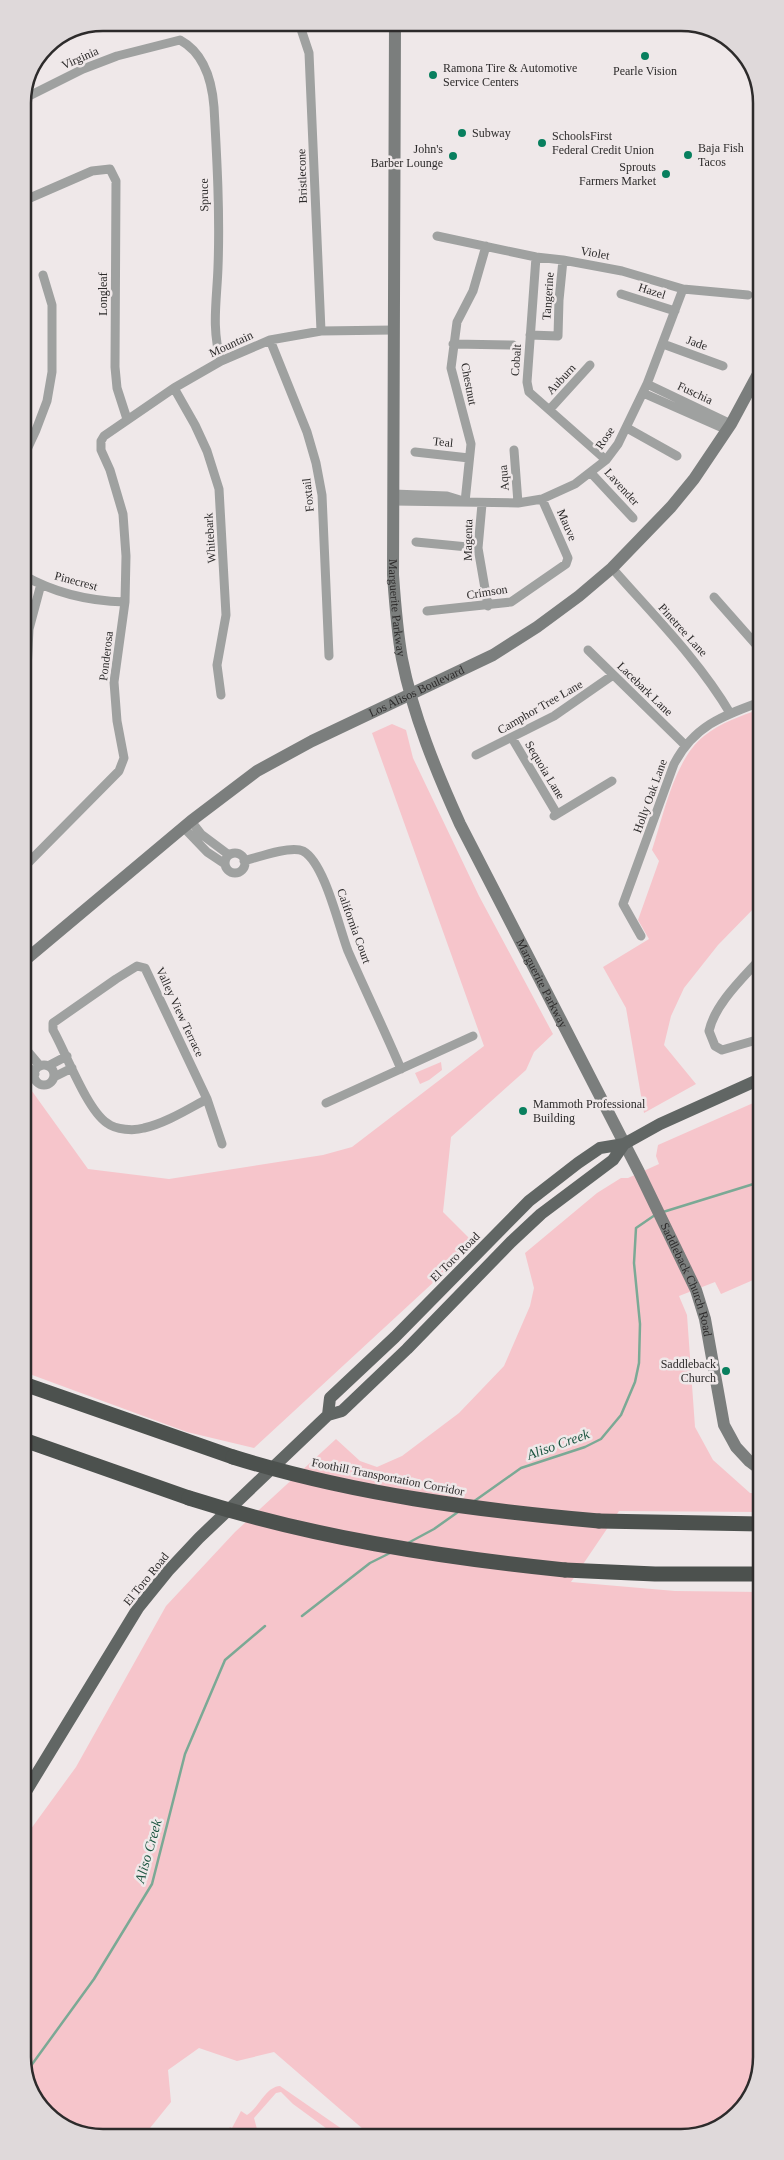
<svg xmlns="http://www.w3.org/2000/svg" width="784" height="2160" font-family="'Times New Roman',serif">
	<rect width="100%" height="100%" fill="#efe8e9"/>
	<path fill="#f6c5cb" d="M760,709V902L718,945L684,988L671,1016L664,1045L696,1084L644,1113L626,1008L603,967L649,939L638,920L659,861L652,850C664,814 674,760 704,736C720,723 741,716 760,709Z
		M392,724L406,730L413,758L479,896L553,1034L534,1052L526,1070L451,1137L443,1212L475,1244L254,1448L187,1432L24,1372V1080L88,1169L169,1179L323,1155L352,1147L484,1046L372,733Z
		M441,1062L442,1070L429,1080L420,1084L415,1073Z
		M760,1100V1277L721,1294L715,1282L679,1296L687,1315L695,1427L713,1460L750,1493H761V1512L619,1511L571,1582L675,1591L761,1592V2057L745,2106L702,2135L371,2136L274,2052L237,2061L199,2048L168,2070L171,2102L150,2128L149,2137H98L54,2121L25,2078V1837L76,1767L166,1606L235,1532L336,1439L360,1461L377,1467L402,1456L459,1413L504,1366L530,1306L534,1288L525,1253L597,1193L621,1178H628L659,1164L656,1156L658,1145Z
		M280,2086L352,2136H337L334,2134L293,2104L281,2092L276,2093L254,2118L257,2129L248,2137H221L230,2127L232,2128L241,2111L247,2115C259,2108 265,2087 280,2086Z"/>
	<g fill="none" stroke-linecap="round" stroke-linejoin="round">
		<path stroke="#7ba995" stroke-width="2.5" d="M663,1212L760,1182
			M473,1502L521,1468L585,1447L601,1439L621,1415L635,1382L639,1363L640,1324L634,1263L636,1228L655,1215
			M408,1543L434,1529L458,1512
			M302,1616L370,1563L390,1553
			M25,2074L94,1979L152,1884L185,1754L225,1660L265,1626"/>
		<path stroke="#9fa1a0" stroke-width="9" d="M299,23L309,53L321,331
			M23,99L83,69L117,56L180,40C204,53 212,81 214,107C217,160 220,214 218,267C217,299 211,329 221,361
			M23,201L92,171L110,169L116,181L115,367L117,388L127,419
			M437,236L536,257L563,260L622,271L683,289L748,295
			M536,257L527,382L529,392L606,460
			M621,294L675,311
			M530,335L558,336L559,300L563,260
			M270,340L307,432L316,463L322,495L329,656
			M453,344L513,345
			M663,344L723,366
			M647,384L731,424
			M174,388L195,425L207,451L219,489L226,615L217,665L221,695
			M643,393L727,430
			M550,409L590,365
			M627,428L677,456
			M514,450L518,503
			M415,452L469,458
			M23,458L36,430L47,401L52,372V305L43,275
			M591,473L633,518
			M393,494L447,496L460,500
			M393,501L518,503L542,499L575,484L606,460L618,444L647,384L683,289
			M465,502L471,444L451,368L457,322L473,291L486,246
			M482,504L478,548L488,606
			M416,542L478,548
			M612,568C653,615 698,659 730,713
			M23,575C54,593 89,601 125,602
			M714,597L759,648
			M427,611L511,602L566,564L568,558L542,499
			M588,650L685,745
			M24,732L29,629L41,584
			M512,738L557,814
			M476,755L554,716L613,675
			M554,816L612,781
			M191,821L201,834L229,855
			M184,828L207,852L225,864
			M225 863a10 10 0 1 1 20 0a10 10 0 1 1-20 0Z
			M244,861C258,857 291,845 303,851C325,863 339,928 348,951C365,990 384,1029 401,1069
			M24,867L119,771L124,758L117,721L114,682L125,602L126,556L123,514L110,470L101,450V441L104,436L174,388L221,361L270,340L321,331L393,330
			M641,936L623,904L674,764C694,726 722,716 760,702
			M760,959C742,979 715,1004 709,1031L715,1046L722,1050L760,1039
			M24,1047L40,1066
			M24,1063L35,1074
			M34 1075a10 10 0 1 1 20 0a10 10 0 1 1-20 0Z
			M48,1066L67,1056
			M54,1077L72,1068
			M207,1099C188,1109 166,1123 144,1128C134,1131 116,1130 107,1123C87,1110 66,1053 53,1030V1023L116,979L137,966L145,968L207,1099L222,1144
			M326,1103L473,1036"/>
		<g stroke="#7b7e7d" stroke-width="12">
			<path id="s1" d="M395,23L393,575C395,603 397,631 402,659C413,715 436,771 460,824L639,1172L696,1290L705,1319L724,1425L736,1447L749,1461L761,1470"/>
			<path id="s2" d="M24,961L191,821L257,771L312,741L493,655L537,627L579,596L612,568L671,507L694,479L731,424L759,372"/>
		</g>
		<path stroke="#616664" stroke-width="12" d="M328,1415L330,1398L395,1337L529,1201L578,1163L600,1148L624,1144L660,1124L760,1079
			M25,1793L138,1608L168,1571L199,1538L328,1415L342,1411L407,1349L511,1242L541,1214L613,1160L624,1144"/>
		<path stroke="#4c514e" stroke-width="15" d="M24,1384L233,1457
			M24,1440L189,1498
			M599,1521L761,1524
			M565,1570L655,1574H761"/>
		<path stroke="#4c514e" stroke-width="15" d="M233,1457C352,1494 475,1510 599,1521
			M189,1498C311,1537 438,1557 565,1570"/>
	</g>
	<g fill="#087f5e" stroke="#efe8e9" stroke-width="2">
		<circle cx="645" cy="56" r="5"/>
		<circle cx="433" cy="75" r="5"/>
		<circle cx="462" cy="133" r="5"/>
		<circle cx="542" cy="143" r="5"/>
		<circle cx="688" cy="155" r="5"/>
		<circle cx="453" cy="156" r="5"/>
		<circle cx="666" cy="174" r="5"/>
		<circle cx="523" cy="1111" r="5"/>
		<circle cx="726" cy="1371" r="5"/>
	</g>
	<g text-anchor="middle" stroke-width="5" stroke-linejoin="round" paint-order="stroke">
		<g font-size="12" fill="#2d2b2b" stroke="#efe8e9">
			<text transform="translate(80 58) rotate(-24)" y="4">Virginia</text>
			<text transform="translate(302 176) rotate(-92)" y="4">Bristlecone</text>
			<text transform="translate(204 195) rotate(-91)" y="4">Spruce</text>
			<text transform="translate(595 253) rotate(10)" y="4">Violet</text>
			<text transform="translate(652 291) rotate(18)" y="4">Hazel</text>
			<text transform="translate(103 294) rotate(-90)" y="4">Longleaf</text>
			<text transform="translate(548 296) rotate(-86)" y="4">Tangerine</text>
			<text transform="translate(697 343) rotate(20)" y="4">Jade</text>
			<text transform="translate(231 344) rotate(-25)" y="4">Mountain</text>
			<text transform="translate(516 360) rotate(-86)" y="4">Cobalt</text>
			<text transform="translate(561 379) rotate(-47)" y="4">Auburn</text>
			<text transform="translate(469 384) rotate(79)" y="4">Chestnut</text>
			<text transform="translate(695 393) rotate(25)" y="4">Fuschia</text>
			<text transform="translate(605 438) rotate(-56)" y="4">Rose</text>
			<text transform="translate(443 442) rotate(6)" y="4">Teal</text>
			<text transform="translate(504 478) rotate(-95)" y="4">Aqua</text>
			<text transform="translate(622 487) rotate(48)" y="4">Lavender</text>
			<text transform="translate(308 495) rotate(-96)" y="4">Foxtail</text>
			<text transform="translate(567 525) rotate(67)" y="4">Mauve</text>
			<text transform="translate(210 538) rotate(-94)" y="4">Whitebark</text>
			<text transform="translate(468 540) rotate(-89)" y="4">Magenta</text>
			<text transform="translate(76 581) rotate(15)" y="4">Pinecrest</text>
			<text transform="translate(487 592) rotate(-9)" y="4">Crimson</text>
			<text dy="4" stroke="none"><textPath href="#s1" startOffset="585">Marguerite Parkway</textPath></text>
			<text transform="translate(683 630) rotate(48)" y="4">Pinetree Lane</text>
			<text transform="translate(106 656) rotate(-83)" y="4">Ponderosa</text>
			<text transform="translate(645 689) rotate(44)" y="4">Lacebark Lane</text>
			<text dy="4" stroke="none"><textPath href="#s2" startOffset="479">Los Alisos Boulevard</textPath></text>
			<text transform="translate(540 707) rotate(-30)" y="4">Camphor Tree Lane</text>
			<text transform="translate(545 770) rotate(59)" y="4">Sequoia Lane</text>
			<text transform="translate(650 796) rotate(-70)" y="4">Holly Oak Lane</text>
			<text transform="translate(354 926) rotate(70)" y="4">California Court</text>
			<text dy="4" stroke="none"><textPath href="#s1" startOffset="991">Marguerite Parkway</textPath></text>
			<text transform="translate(180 1012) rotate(65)" y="4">Valley View Terrace</text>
			<text transform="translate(455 1257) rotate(-45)" y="4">El Toro Road</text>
			<text dy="4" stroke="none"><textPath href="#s1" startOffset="1321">Saddleback Church Road</textPath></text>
			<text transform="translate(388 1477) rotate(11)" y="4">Foothill Transportation Corridor</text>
			<text transform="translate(146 1579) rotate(-51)" y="4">El Toro Road</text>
		</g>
		<g font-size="12" fill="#2d2b2b" stroke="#efe8e9" text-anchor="start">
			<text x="443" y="72">Ramona Tire &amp; Automotive<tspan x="443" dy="14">Service Centers</tspan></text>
			<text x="645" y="75" text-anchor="middle">Pearle Vision</text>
			<text x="472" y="137">Subway</text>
			<text x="552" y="140">SchoolsFirst<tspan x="552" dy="14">Federal Credit Union</tspan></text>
			<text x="698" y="152">Baja Fish<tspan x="698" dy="14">Tacos</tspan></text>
			<text x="443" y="153" text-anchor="end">John's<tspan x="443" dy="14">Barber Lounge</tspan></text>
			<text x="656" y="171" text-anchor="end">Sprouts<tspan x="656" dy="14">Farmers Market</tspan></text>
			<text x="533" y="1108">Mammoth Professional<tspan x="533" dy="14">Building</tspan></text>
			<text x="716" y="1368" text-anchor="end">Saddleback<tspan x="716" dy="14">Church</tspan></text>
		</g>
		<g font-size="14" font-style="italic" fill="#1b5540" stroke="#efe8e9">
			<text transform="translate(558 1444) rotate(-20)" y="5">Aliso Creek</text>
			<text transform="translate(148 1851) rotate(-74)" y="5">Aliso Creek</text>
		</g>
	</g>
	<path d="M0 0H784V2160H0ZM103 31H681A72 72 0 0 1 753 103V2057A72 72 0 0 1 681 2129H103A72 72 0 0 1 31 2057V103A72 72 0 0 1 103 31Z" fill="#dfd9da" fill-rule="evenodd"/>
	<path fill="none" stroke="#2d2b2b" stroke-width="2.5" d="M103 31H681A72 72 0 0 1 753 103V2057A72 72 0 0 1 681 2129H103A72 72 0 0 1 31 2057V103A72 72 0 0 1 103 31Z"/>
</svg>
